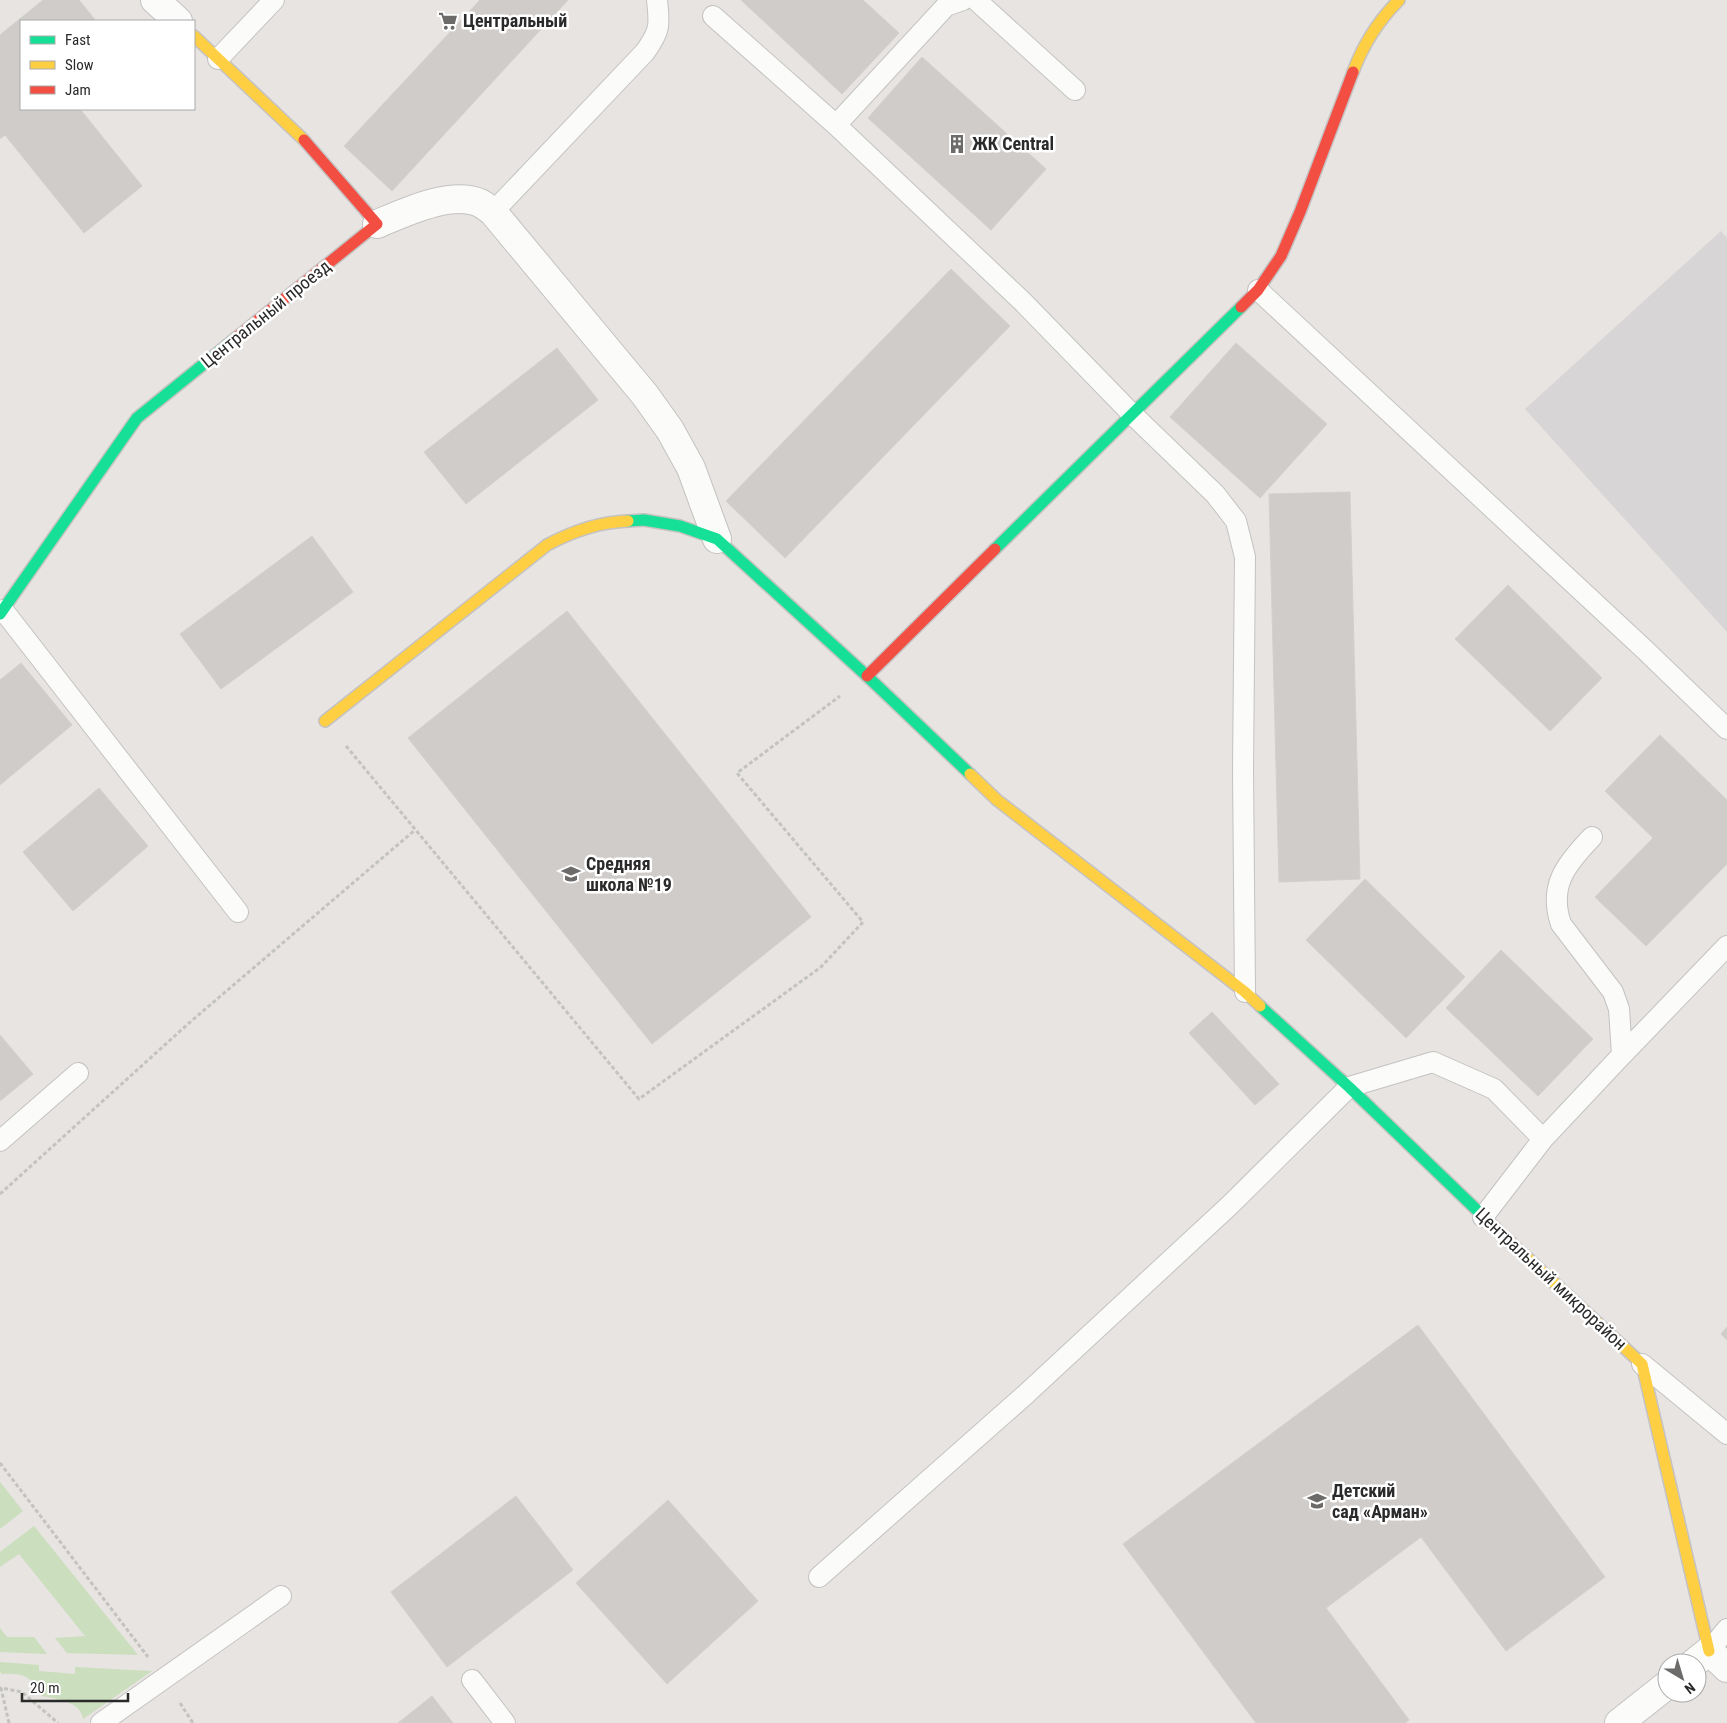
<svg xmlns="http://www.w3.org/2000/svg" width="1727" height="1723" font-family="'Roboto Condensed',sans-serif">
	<rect width="100%" height="100%" fill="#e7e4e1"/>
	<path fill="#d8d5d7" d="M1721,231L1727,238V632L1525,409Z"/>
	<path fill="#cbdebd" d="M0,1482L23,1511L0,1529Z
		M34,1526L138,1655L67,1653L55,1638L85,1636L19,1554L0,1567V1552Z
		M0,1628L7,1637H34L47,1654L0,1652Z
		M0,1662L39,1665V1671L75,1674V1667L152,1671L83,1719C81,1701 56,1699 42,1696C32,1676 23,1673 2,1674L0,1672Z"/>
	<path fill="#cfccca" stroke="#d2d0cd" d="M43,0H79L96,21H21V109H80L142,186L84,233L5,135L0,139V35Z
		M480,0H568L392,191L344,146Z
		M741,0H863L899,33L842,94Z
		M922,57L1046,169L991,230L868,118Z
		M951,269L1010,326L785,558L726,501Z
		M1236,343L1327,424L1260,498L1170,417Z
		M557,348L598,400L466,504L424,452Z
		M1350,492L1360,879L1279,882L1269,494Z
		M312,536L353,592L221,689L180,634Z
		M1508,585L1602,678L1550,731L1455,639Z
		M567,611L811,917L652,1044L408,738Z
		M21,663L72,725L0,785V680Z
		M1660,735L1727,800V864L1646,946L1595,897L1653,838L1605,791Z
		M99,788L148,846L73,911L23,852Z
		M1365,879L1465,977L1406,1038L1306,940Z
		M1501,950L1593,1039L1538,1096L1446,1008Z
		M1212,1012L1279,1084L1255,1105L1189,1033Z
		M0,1035L33,1074L0,1101Z
		M1418,1325L1605,1577L1506,1651L1421,1537L1326,1608L1409,1720L1405,1723H1256L1123,1544Z
		M1727,1327V1340L1721,1334Z
		M516,1496L573,1570L447,1667L391,1592Z
		M668,1500L758,1601L667,1684L576,1583Z
		M432,1696L453,1723H398Z"/>
	<g fill="none" stroke-linecap="round" stroke-linejoin="round">
		<g stroke="#c4c2c3" stroke-width="22">
			<path id="lane" d="M963,0L946,6L836,125L1023,302L1132,414L1215,494L1236,521L1245,557L1243,770L1245,992
				M976,0L1075,90
				M713,16L836,125
				M218,59L274,0
				M493,212L645,52C660,31 660,26 657,0
				M1258,290L1644,649L1727,729
				M3,610L238,912
				M1622,1055L1727,946
				M0,1141L78,1073
				M1483,1217L1543,1139L1622,1055L1619,1009L1613,992L1561,924C1548,886 1566,864 1592,837
				M1642,1364L1727,1434
				M819,1577L1025,1395L1230,1205L1349,1087L1433,1062L1494,1089L1543,1139
				M1709,1651L1727,1629
				M472,1680L505,1723
				M101,1723L281,1596"/>
		</g>
		<g stroke="#c4c2c3" stroke-width="30">
			<path id="street" d="M155,0L178,21
				M377,224C404,213 451,190 480,203C484,205 489,209 493,212L645,395L670,430L691,468L717,539
				M1694,1663L1709,1651L1727,1668
				M1619,1723L1667,1685"/>
		</g>
		<g stroke="#c4c2c3" stroke-width="14">
			<path id="fast" d="M628,521L644,520L680,526L717,539L867,676L970,774
				M995,549L1241,307
				M0,614L137,418L236,338
				M1260,1006L1349,1087L1509,1241"/>
		</g>
		<g stroke="#c4c2c3" stroke-width="14">
			<path id="slow" d="M194,36L304,140
				M1353,72C1363,45 1379,20 1399,0
				M325,721L547,545C573,531 598,522 628,521
				M970,774L997,800L1245,992L1260,1006
				M1509,1241L1642,1364L1709,1651"/>
		</g>
		<g stroke="#c4c2c3" stroke-width="14">
			<path id="jam" d="M1241,307L1258,290L1281,256L1300,212L1353,72
				M236,338L377,224L304,140
				M867,676L995,549"/>
		</g>
		<path stroke="#c3c3c2" stroke-width="3" stroke-dasharray="4 2.5" stroke-linecap="butt" d="M346,746L639,1099L821,967L863,922L737,773L840,696
			M0,1194L189,1023L415,830
			M0,1463L148,1657
			M180,1703L193,1723
			M9,1723L1,1688L22,1692L58,1723"/>
		<use href="#lane" stroke="#fbfbfa" stroke-width="20"/>
		<use href="#street" stroke="#fbfbfa" stroke-width="28"/>
		<use href="#fast" stroke="#16e098" stroke-width="11"/>
		<use href="#slow" stroke="#ffcf43" stroke-width="11"/>
		<use href="#jam" stroke="#f24e42" stroke-width="11"/>
	</g>
	<defs>
		<g id="supermarket-bare" transform="scale(1.5)"><path d="M-6-5.5h2.5l.6 2H6L4.5 2H-2.5L-4.4-4H-6ZM-1.5 3.2a1.3 1.3 0 1 0 .1 0ZM3 3.2a1.3 1.3 0 1 0 .1 0Z" fill="#6c6b6a" stroke="#fff" stroke-width="2.5" paint-order="stroke"/></g>
		<g id="building-bare" transform="scale(1.5)"><path d="M-4-6H4V6H1V3H-1V6H-4ZM-2.5-4.3h1.7v1.8h-1.7ZM.8-4.3h1.7v1.8H.8ZM-2.5-1h1.7V.8h-1.7ZM.8-1h1.7V.8H.8Z" fill="#6c6b6a" stroke="#fff" stroke-width="2.5" paint-order="stroke"/></g>
		<g id="school-bare" transform="scale(1.5)"><path d="M0-5L7-2L0 1L-7-2ZM-4 1L0 2.5L4 1V4Q0 6-4 4Z" fill="#6c6b6a" stroke="#fff" stroke-width="2.5" paint-order="stroke"/></g>
	</defs>
	<g fill-rule="evenodd">
		<use href="#supermarket-bare" x="448" y="21"/>
		<use href="#building-bare" x="957" y="144"/>
		<use href="#school-bare" x="571" y="874"/>
		<use href="#school-bare" x="1317" y="1501"/>
	</g>
	<g text-anchor="middle" stroke-width="5" stroke-linejoin="round" paint-order="stroke">
		<g font-size="18" font-weight="bold" fill="#2a2a2a" stroke="#fff" text-anchor="start">
			<text x="463" y="27">Центральный</text>
			<text x="972" y="150">ЖК Central</text>
			<text x="586" y="870">Средняя<tspan x="586" dy="21">школа №19</tspan></text>
			<text x="1332" y="1497">Детский<tspan x="1332" dy="21">сад «Арман»</tspan></text>
		</g>
		<g font-size="18" fill="#2a2a2a" stroke="#fff">
			<text transform="translate(266 314) rotate(-39)" y="6">Центральный проезд</text>
			<text transform="translate(1551 1279) rotate(43)" y="6">Центральный микрорайон</text>
		</g>
	</g>
	<rect x="20" y="20" width="175" height="90" fill="#ffffff" stroke="#aaaaaa"/>
	<rect x="30" y="36" width="25" height="8" fill="#16e098" stroke="#aaaaaa"/>
	<text x="65" y="45" font-size="15" fill="#2a2a2a">Fast</text>
	<rect x="30" y="61" width="25" height="8" fill="#ffcf43" stroke="#aaaaaa"/>
	<text x="65" y="70" font-size="15" fill="#2a2a2a">Slow</text>
	<rect x="30" y="86" width="25" height="8" fill="#f24e42" stroke="#aaaaaa"/>
	<text x="65" y="95" font-size="15" fill="#2a2a2a">Jam</text>
	<g transform="translate(1682 1678) rotate(142)"><circle r="24" fill="#ffffff" stroke="#aaaaaa"/>
	<path d="M0-4L9 19L0 12L-9 19Z" fill="#6c6b6a"/>
	<text y="-8" font-size="14" font-weight="bold" text-anchor="middle" fill="#2a2a2a">N</text>
	</g>
	<path d="M22 1693v8h106v-8" fill="none" stroke="#2a2a2a" stroke-width="2.5"/>
	<text x="30" y="1693" font-size="15" fill="#2a2a2a" stroke="#ffffff" stroke-width="4" paint-order="stroke">20 m</text>
</svg>
